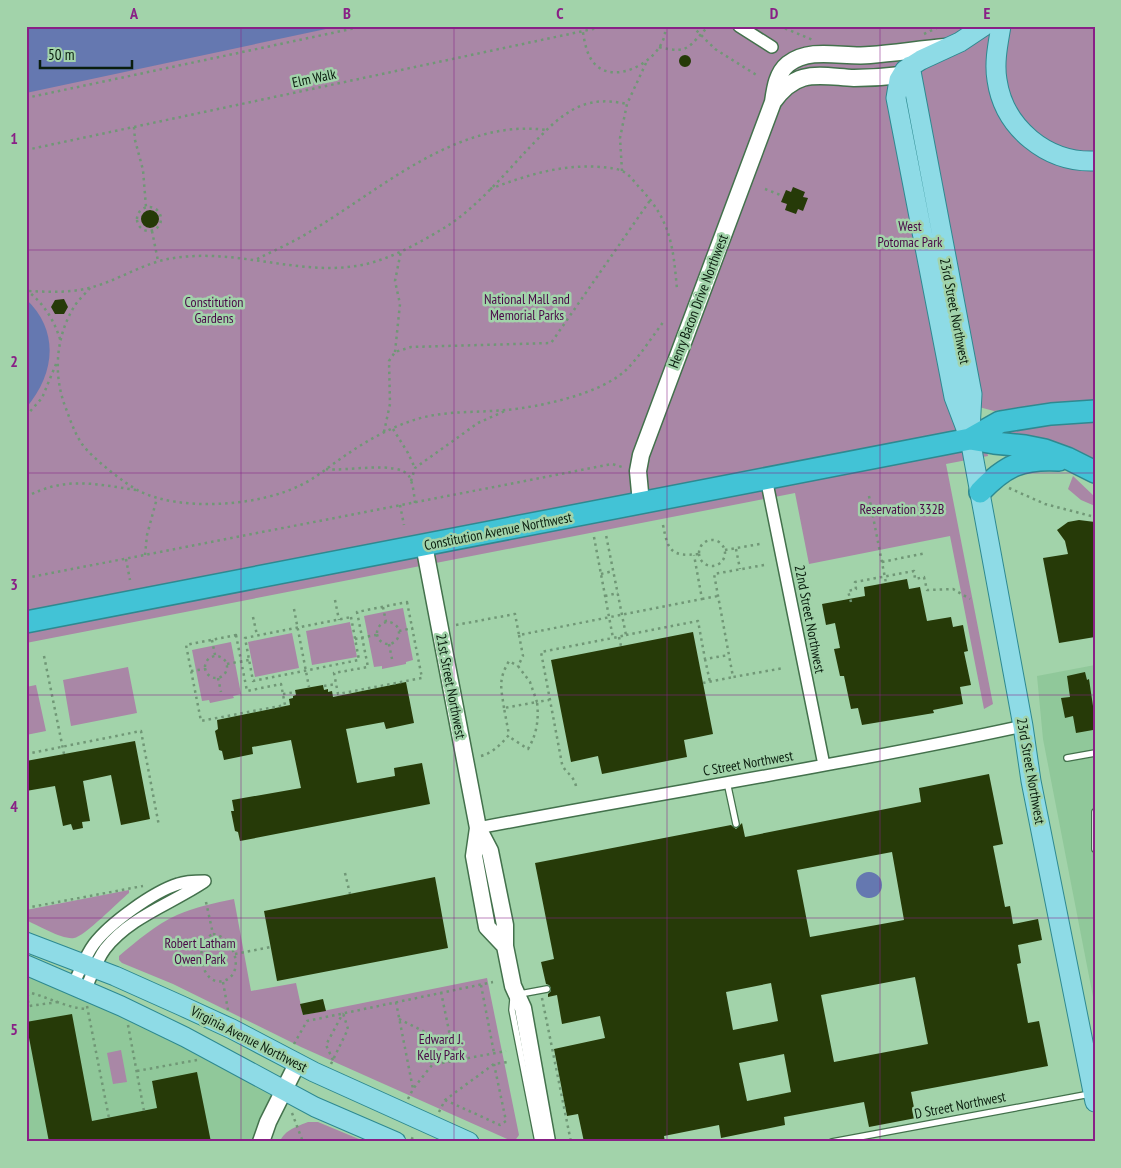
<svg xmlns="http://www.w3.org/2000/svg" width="1121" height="1168" font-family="'PT Sans Narrow',sans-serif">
	<rect width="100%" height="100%" fill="#a2d3aa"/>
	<path fill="#90c89a" d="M1095,665V1007L1043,739L1037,676Z
		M26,965L282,1090L261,1142H26Z"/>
	<path fill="#a987a6" d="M26,26H1095V401L1059,402L994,411L979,407L988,456L946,464L993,704L984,709L950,536L809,564L795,493L26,643Z
		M1095,411V463L994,443L1000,422Z
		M1073,476L1095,497V506L1081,500L1068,489Z
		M403,608L413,660L406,662V664L382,669V666L374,667L364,616Z
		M350,622L357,657L312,665L306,631Z
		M292,633L299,668L255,677L248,642Z
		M231,642L241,694L233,696L234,698L210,703L209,700L202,701L192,650Z
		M128,667L137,713L71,726L63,680Z
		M36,685L46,731L26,735V687Z
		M129,890V893C119,901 84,937 74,938C63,940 37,925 26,920V910Z
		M234,899L251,991L296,983L303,1015L487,978L519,1135L514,1142L301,1047L173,984L122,963L119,960V956C137,941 155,925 177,915C195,907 215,903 234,899Z
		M121,1050L127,1082L113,1084L107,1053Z
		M308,1122H318L366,1142H280C284,1130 298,1126 308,1122Z"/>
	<path fill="#6578b0" d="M26,26H340L26,93Z
		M26,299C60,331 55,374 26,408Z
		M856 885a13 13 0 1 1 26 0a13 13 0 1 1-26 0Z"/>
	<path fill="#263a08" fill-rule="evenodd" d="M679 61a6 6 0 1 1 12 0a6 6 0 1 1-12 0Z
		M793,187L805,192L803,197L808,198L803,211L798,209L796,214L785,210L787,204L781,202L786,190L791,192Z
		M141 219a9 9 0 1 1 18 0a9 9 0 1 1-18 0Z
		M64,299L68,307L64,314H55L51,307L55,300Z
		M1079,520L1095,522V637L1059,643L1043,558L1068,554L1065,541L1057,530L1068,522Z
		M907,579L909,589L920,587L927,621L951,617L953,627L963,625L968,651L964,652L971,685L960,687L963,704L933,710L934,713L862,725L858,708L851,709L844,676H840L834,649L840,648L835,623L826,625L822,604L865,596L864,587Z
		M693,632L713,734L684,740L687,757L602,774L598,756L571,762L551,660Z
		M1085,672L1087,680L1089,679L1093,706L1095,726H1093V730L1076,733L1073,716L1065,718L1061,698L1070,697L1067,676Z
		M406,682L414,723L386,729L384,722L346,729L357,783L395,776L394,768L422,763L430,804L240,841L238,832L235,831L231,811H234L232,800L301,788L291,740L252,747L253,754L224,760L222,751L219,750L215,731L218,729L217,720L290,705L289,699L293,698V696L296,695L295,690L323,685L324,690L328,689V692L332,691L333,697Z
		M135,741L150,819L121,825L111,775L83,781L90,821L82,822L83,828L73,830L71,824L63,826L55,786L26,791V761Z
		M989,774L1003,844L993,846L1005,907L1010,906L1013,924L1038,919L1042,940L1018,945L1021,963L1017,964L1028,1023L1039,1021L1048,1066L911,1092L916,1118L869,1127L864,1102L784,1117L785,1125L721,1138L719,1125L664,1136L665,1142H584L578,1114L567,1116L554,1049L605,1038L600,1016L562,1024L557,995L548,997V994L551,991V988L549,985L546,984L541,962L554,959L535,863L731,825L736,829L742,823L745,837L921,802L919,788ZM892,852L904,920L810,937L797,870ZM915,977L928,1044L834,1062L821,995ZM771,983L778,1021L733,1030L726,992ZM784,1054L791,1092L747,1101L739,1063Z
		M435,877L448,948L277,981L264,911Z
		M323,999L326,1011L303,1015L300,1004Z
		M72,1014L92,1121L157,1108L152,1081L197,1072L211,1142H49L26,1022Z"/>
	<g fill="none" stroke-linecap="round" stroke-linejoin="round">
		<g stroke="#43714c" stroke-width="8">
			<path id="lane" d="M1067,758L1095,753
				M727,782L736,824
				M1095,812V849
				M520,994L547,989
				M513,999L512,1010L538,1142
				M832,1142L1090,1094"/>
		</g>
		<g stroke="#43714c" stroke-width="14">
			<path id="street" d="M739,26L772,47
				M766,478L824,765
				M478,828C660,793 843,765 1023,726
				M73,985C80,971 85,956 94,944C110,923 153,892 178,884C186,881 197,881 205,881
				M85,991C91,977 96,961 105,949C130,917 171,904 204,882"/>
		</g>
		<g stroke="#43714c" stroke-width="19">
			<path id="secondary" d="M773,102C797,68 818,76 854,78C870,78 885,77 901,75
				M641,503L638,471L641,455L773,102C775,88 777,73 788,64C811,46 844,58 870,55C896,53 921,49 946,47
				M424,545L478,828L490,851L505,925V946L513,986L523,1008L547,1142
				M478,828L474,856L487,927L505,946
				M261,1142L268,1122L297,1064"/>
		</g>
		<g stroke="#2e8990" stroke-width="21">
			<path id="primary" d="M984,26L960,42L921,60L905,70L899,80L896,98L954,397L970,439L1023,726L1031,781L1095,1102
				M1001,26C998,44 994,62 997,80C1004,128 1047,163 1095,161
				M910,66L972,394L970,430
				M26,942L115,976L182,1006L232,1029L314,1072L469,1142
				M26,965L121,1006L185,1037L315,1107L396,1142"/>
		</g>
		<g stroke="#2e8990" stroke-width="24">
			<path id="highway" d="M970,439L1000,422L1051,414L1095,411
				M980,492C1005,466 1021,458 1059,460
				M26,622L970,439L994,443L1025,446L1045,450L1067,458L1095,472"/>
		</g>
		<path stroke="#709776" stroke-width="2.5" stroke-dasharray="2.5 4" stroke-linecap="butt" d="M582,26C584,39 586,57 597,66C620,86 669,55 665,26
			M692,26L715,49L758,76
			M779,26L813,40
			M924,34L941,26
			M659,47C690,55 688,46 709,26
			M26,98L365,26
			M134,127L135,140L143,170L146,207
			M26,150L607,26
			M622,171L620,138L627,104L646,63
			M490,189C527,175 562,164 601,167C609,168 617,168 624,172C630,175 635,183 640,188C671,221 673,246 677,289
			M765,189L783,196
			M137 219a12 12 0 1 1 24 0a12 12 0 1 1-24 0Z
			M152,231L158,261
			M257,259C275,250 294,242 311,231C382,189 458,118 547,130
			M90,288C85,294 78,300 74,307C56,336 53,374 65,406C70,419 74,432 82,444C92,458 124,483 139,491C181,512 260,506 301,485C318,477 333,463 349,453C368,440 390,428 411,421C442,410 474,413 506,410C539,407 601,394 626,370C640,356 652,337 664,321
			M26,290C43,302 54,320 60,339
			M29,291C49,292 69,293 89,288C118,281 144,262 174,258C238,248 301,277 362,265C391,259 419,243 444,228C474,210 504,175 527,150C544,133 561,112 586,104C600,100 613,101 627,104
			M395,352L400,304L395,281L401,251
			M26,416L42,398L56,364
			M393,429L408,453L415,468
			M384,432L390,404L389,361L395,352L411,347L551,343L651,199
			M326,469C345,472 398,460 409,476C413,483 414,494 415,503
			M411,481L415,468L478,423L505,411
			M1009,488L1045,504L1095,517
			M869,496L886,583
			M26,497C65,476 95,484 136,490
			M400,505L404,525
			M663,525C668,551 671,557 699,554
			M594,537L613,638L626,635L606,535
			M699 553a13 13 0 1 1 26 0a13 13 0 1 1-26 0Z
			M736,549L740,569
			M725,550L760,544
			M145,555L147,535L157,498
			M126,559L130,580
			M882,562L926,553
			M764,565L714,574L733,677L784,668
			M601,574L613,571
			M26,578L612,464L622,467
			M605,596L618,593
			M702,599L718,596
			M335,600L339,620
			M407,602L422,678L338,694L334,673L368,667L357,612Z
			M851,602L848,591L856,589L855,582L914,571L915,579L924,577L927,590L953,589L970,599
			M383,607L386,622
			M294,609L309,687
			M253,617L257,635
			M351,617L359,660L253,681L245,638Z
			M377 633a11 11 0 1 1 22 0a11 11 0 1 1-22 0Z
			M456,625L515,614L519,635L702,599L694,555
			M399,631L413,628
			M236,635L247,691L281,684L285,705L201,721L186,645Z
			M519,635L523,656L518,666L530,682L537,702L549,700
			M626,635L698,621L705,659L729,655
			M619,637L621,646
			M355,639L376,635
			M212,640L215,655
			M389,644L392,659
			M205 667a11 11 0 1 1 22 0a11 11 0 1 1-22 0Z
			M44,656L64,754
			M705,659L710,682
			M227,664L249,660
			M191,671L205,669
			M218,678L221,692
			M703,683L733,677
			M324,686L336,684
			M283,694L296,692
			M504,708C501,687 498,680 509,661L518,666
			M26,754L141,731L159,826
			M481,756C493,753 501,744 509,735L504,708L537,702C539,719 537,734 528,749L508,736
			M576,786C573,774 565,773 562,764L541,652L613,638
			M345,873L350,894
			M206,902L213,934
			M26,908L143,886
			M213,934C235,937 246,975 223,981C202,987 192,943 213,934Z
			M235,954L271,947
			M223,982L228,1010
			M481,985L494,1053
			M441,992L455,1060
			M542,998L571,1142
			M58,1002L29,1006L27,996L31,993C50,998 67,1008 87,1009
			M396,1002L413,1089
			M87,1006L109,1118
			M399,1019L425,1032L432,1065
			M128,1025L144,1111
			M294,1044L307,1021L493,982
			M333,1060L326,1045L343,1013
			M331,1064L348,1029L343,1013
			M137,1071L197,1060
			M408,1099L413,1089L432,1065L506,1051
			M445,1100L500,1125L506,1121L494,1064
			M439,1112L445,1100L494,1064L508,1062
			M292,1113L303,1142
			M411,1138L421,1142
			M233,1142L245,1140
			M775,1142H779"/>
		<use href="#lane" stroke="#fff" stroke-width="5.5"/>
		<use href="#street" stroke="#fff" stroke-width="11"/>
		<use href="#secondary" stroke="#fff" stroke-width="16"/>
		<use href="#primary" stroke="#8edbe6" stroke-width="19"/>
		<use href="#highway" stroke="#42c3d6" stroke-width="21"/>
	</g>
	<path fill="none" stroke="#892086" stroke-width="1" stroke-opacity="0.55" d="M241,26V1142M454,26V1142M667,26V1142M880,26V1142M26,250H1095M26,473H1095M26,695H1095M26,918H1095"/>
	<g text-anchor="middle" stroke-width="5" stroke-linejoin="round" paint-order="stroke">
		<g font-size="14" fill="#0a1d0e" stroke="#a2d3aa">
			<text transform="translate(314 78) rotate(-12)" y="5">Elm Walk</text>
			<text transform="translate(698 301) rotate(-69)" y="5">Henry Bacon Drive Northwest</text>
			<text transform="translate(955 311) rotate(79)" y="5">23rd Street Northwest</text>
			<text transform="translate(498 531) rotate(-11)" y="5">Constitution Avenue Northwest</text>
			<text transform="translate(810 619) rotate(79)" y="5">22nd Street Northwest</text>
			<text transform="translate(451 686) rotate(79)" y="5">21st Street Northwest</text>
			<text transform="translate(748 763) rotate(-10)" y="5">C Street Northwest</text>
			<text transform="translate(1031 771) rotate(80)" y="5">23rd Street Northwest</text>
			<text transform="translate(249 1039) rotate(27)" y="5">Virginia Avenue Northwest</text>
			<text transform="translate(960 1105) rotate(-11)" y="5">D Street Northwest</text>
		</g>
		<g font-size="14" fill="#4a0a48" stroke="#a2d3aa">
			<text x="910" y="231">West<tspan x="910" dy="16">Potomac Park</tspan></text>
			<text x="527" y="304">National Mall and<tspan x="527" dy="16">Memorial Parks</tspan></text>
			<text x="214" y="307">Constitution<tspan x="214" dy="16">Gardens</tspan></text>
			<text x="902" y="514">Reservation 332B</text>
			<text x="200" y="948">Robert Latham<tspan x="200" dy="16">Owen Park</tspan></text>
			<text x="441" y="1044">Edward J.<tspan x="441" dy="16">Kelly Park</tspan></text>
		</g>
	</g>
	<rect width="1121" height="1168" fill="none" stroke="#a2d3aa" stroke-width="55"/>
	<path d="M40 60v8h92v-8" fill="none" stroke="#0a1d0e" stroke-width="2.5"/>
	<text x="48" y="60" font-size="15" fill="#0a1d0e" stroke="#a2d3aa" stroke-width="4" paint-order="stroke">50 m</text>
	<rect x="28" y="28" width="1066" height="1112" fill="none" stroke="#892086" stroke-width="2"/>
	<g font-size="16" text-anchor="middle" font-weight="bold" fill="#892086">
		<text x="134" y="19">A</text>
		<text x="347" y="19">B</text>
		<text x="560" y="19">C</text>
		<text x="774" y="19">D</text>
		<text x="987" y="19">E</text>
		<text x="14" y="144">1</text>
		<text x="14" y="367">2</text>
		<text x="14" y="590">3</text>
		<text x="14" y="812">4</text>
		<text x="14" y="1035">5</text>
	</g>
</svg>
